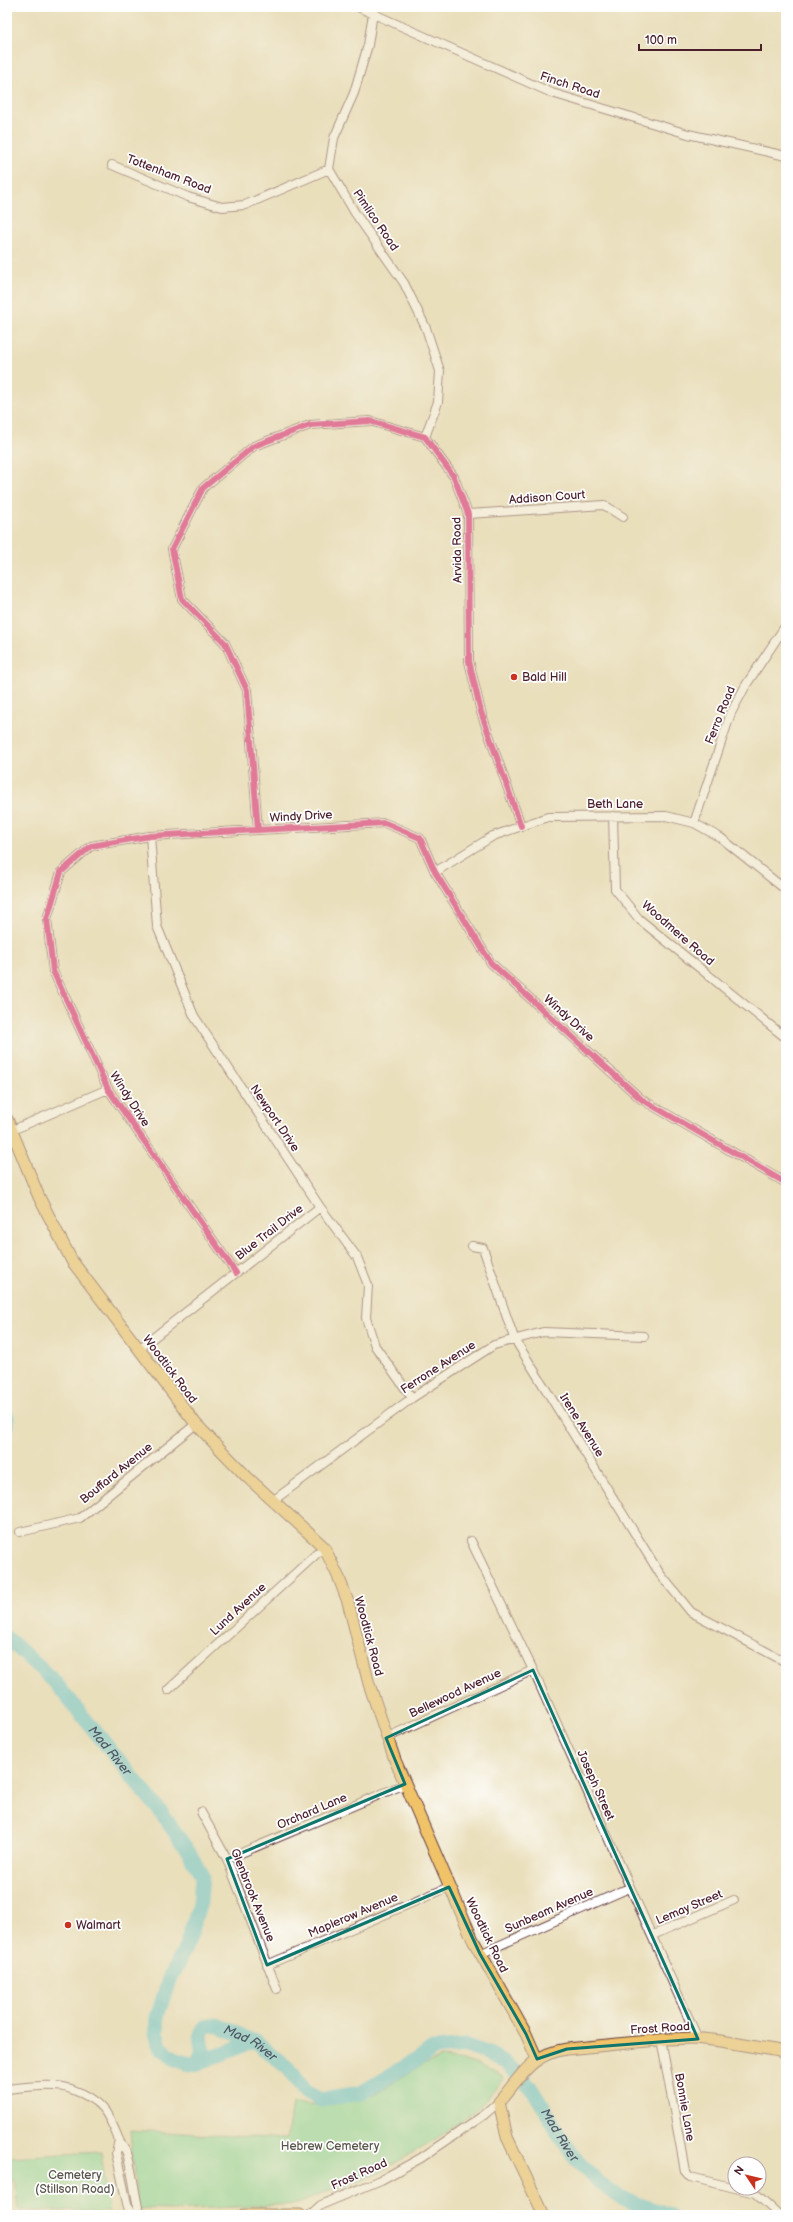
<svg xmlns="http://www.w3.org/2000/svg" width="793" height="2222" font-family="'Balsamiq Sans',sans-serif">
	<rect width="100%" height="100%" fill="#fff"/>
	<filter id="ink" filterUnits="userSpaceOnUse"><feTurbulence type="fractalNoise" baseFrequency=".025" numOctaves="2"/><feDisplacementMap in="SourceGraphic" scale="8" xChannelSelector="R" yChannelSelector="G"/><feConvolveMatrix kernelMatrix="1 2 1 2 8 2 1 2 1" color-interpolation-filters="sRGB"/></filter>
	<filter id="wash" filterUnits="userSpaceOnUse"><feTurbulence type="fractalNoise" baseFrequency=".012" numOctaves="4" result="noise"/><feDisplacementMap in="SourceGraphic" scale="16" xChannelSelector="R" yChannelSelector="G"/><feGaussianBlur stdDeviation="0.9" result="paint"/><feColorMatrix in="noise" values="0 0 0 0 0 0 0 0 0 0 0 0 0 0 0 0 0 1.4 0 .05"/><feComposite in="paint" operator="in"/></filter>
	<g filter="url(#wash)">
		<rect width="100%" height="100%" fill="#eadfbb"/>
		<path fill="#85db9f" stroke="#687d65" d="M440,2058C467,2060 481,2064 504,2078L487,2099L450,2130L381,2172L297,2204L172,2210L137,2209L130,2130L287,2139L292,2102L308,2105L334,2103L375,2094L423,2064Z
			M101,2152L109,2212L18,2210L15,2180H7V2157Z"/>
		<g fill="none" stroke-linecap="round" stroke-linejoin="round">
			<g stroke="#5bc5d6" stroke-width="15">
				<path d="M7,1416V1424"/>
				<path id="s1" d="M7,1638L54,1681L161,1812L190,1854L202,1876L200,1903L185,1949L169,1980L157,2017L156,2033L161,2048L175,2059L189,2064L198,2063L203,2049L201,2035L205,2027L217,2025L255,2041L289,2069L305,2091L321,2099L361,2093L434,2049L466,2046L489,2054L507,2065L532,2088L573,2156L598,2181L620,2198L670,2215"/>
				<path d="M198,2063L255,2041"/>
			</g>
		</g>
	</g>
	<g filter="url(#ink)">
		<g fill="none" stroke-linecap="round" stroke-linejoin="round">
			<g stroke="#623c41" stroke-width="10">
				<path id="minor" d="M358,7L552,93L688,134L786,156
					M373,13L368,45L354,93L334,138L329,169L355,213L404,283L426,328L440,371L438,402L425,437
					M112,165L188,197L222,207L245,205L329,169
					M468,514L604,505L623,517
					M613,816L615,889L639,919L786,1038
					M694,823L731,713L746,685L786,625
					M258,830L247,690L225,643L182,599L172,549L203,488L254,446L310,425L370,421L425,437L454,477L468,514L469,661L481,712L521,826
					M150,836L157,926L194,1016L320,1207L357,1257L368,1285L366,1318L375,1346L412,1398
					M435,872L493,836L548,817L666,816L694,823L721,838L786,890
					M8,1132L108,1089
					M472,1246L483,1248L514,1338L660,1574L691,1612L786,1662
					M236,1273L108,1089L53,971L47,919L61,872L91,846L150,836L385,823L420,838L435,872L491,963L641,1099L786,1183
					M139,1349L320,1207
					M274,1500L412,1398L494,1345L543,1332L644,1336
					M20,1532L80,1518L196,1424
					M471,1541L533,1670L698,2039
					M168,1690L324,1547
					M386,1738L533,1670
					M201,1812L227,1859L277,1989
					M227,1859L405,1784
					M653,1935L734,1900
					M480,1954L629,1888
					M267,1965L449,1887
					M661,2039L685,2171L690,2177L735,2188
					M7,2089C25,2087 54,2083 71,2089C102,2100 108,2112 119,2140C121,2144 125,2148 127,2153C132,2170 134,2189 138,2207L136,2215
					M119,2140L116,2153L128,2208L132,2215
					M735,2188L755,2193L779,2215
					M310,2215L321,2205L381,2180L421,2158L484,2115L499,2102"/>
			</g>
			<g stroke="#623c41" stroke-width="13">
				<path id="major" d="M7,1119L39,1197L72,1261L196,1424L247,1477L324,1547L339,1578L348,1602L369,1684L395,1760L473,1940L526,2034L537,2059
					M243,2215H300
					M544,2215L507,2137L499,2102C521,2077 530,2054 567,2049L668,2039L694,2038L721,2041L786,2052"/>
			</g>
			<use href="#minor" stroke="#fff" stroke-width="8"/>
			<use href="#major" stroke="#f0c369" stroke-width="11"/>
			<g stroke="#fff" stroke-width="8">
				<path id="cycleway" d="M258,830L247,690L225,643L182,599L172,549L203,488L254,446L310,425L370,421L425,437L454,477L468,514L469,661L481,712L521,826
					M236,1273L108,1089L53,971L47,919L61,872L91,846L150,836L385,823L420,838L435,872L491,963L641,1099L786,1183"/>
			</g>
			<use href="#cycleway" stroke="#d6006c" stroke-width="6"/>
		</g>
	</g>
	<path d="M0 0H793V2222H0ZM533,1670L698,2039L567,2049L537,2059L526,2034L480,1954L449,1887L267,1965L227,1859L405,1784L386,1738Z" fill="#eadfbb" fill-opacity=".55" fill-rule="evenodd"/>
	<path fill="none" stroke="#0f766e" stroke-width="3" stroke-linejoin="round" d="M533,1670L698,2039L567,2049L537,2059L526,2034L480,1954L449,1887L267,1965L227,1859L405,1784L386,1738Z"/>
	<g fill="#c8321e" stroke="#fff" stroke-width="1.5">
		<circle cx="514" cy="677" r="4"/>
		<circle cx="68" cy="1925" r="4"/>
	</g>
	<g text-anchor="middle" stroke-width="3.5" stroke-linejoin="round" paint-order="stroke">
		<g font-size="12" fill="#4a1f2b" stroke="#fff">
			<text transform="translate(570 85) rotate(18)" y="4">Finch Road</text>
			<text transform="translate(169 174) rotate(21)" y="4">Tottenham Road</text>
			<text transform="translate(376 220) rotate(56)" y="4">Pimlico Road</text>
			<text transform="translate(547 497) rotate(-4)" y="4">Addison Court</text>
			<text transform="translate(457 550) rotate(-91)" y="4">Arvida Road</text>
			<text transform="translate(720 715) rotate(-68)" y="4">Ferro Road</text>
			<text x="615" y="808">Beth Lane</text>
			<text transform="translate(301 816) rotate(-3)" y="4">Windy Drive</text>
			<text transform="translate(678 933) rotate(41)" y="4">Woodmere Road</text>
			<text transform="translate(569 1018) rotate(42)" y="4">Windy Drive</text>
			<text transform="translate(130 1099) rotate(57)" y="4">Windy Drive</text>
			<text transform="translate(275 1118) rotate(56)" y="4">Newport Drive</text>
			<text transform="translate(269 1232) rotate(-38)" y="4">Blue Trail Drive</text>
			<text transform="translate(438 1367) rotate(-33)" y="4">Ferrone Avenue</text>
			<text transform="translate(170 1369) rotate(53)" y="4">Woodtick Road</text>
			<text transform="translate(582 1425) rotate(58)" y="4">Irene Avenue</text>
			<text transform="translate(116 1473) rotate(-39)" y="4">Bouffard Avenue</text>
			<text transform="translate(238 1609) rotate(-43)" y="4">Lund Avenue</text>
			<text transform="translate(369 1636) rotate(75)" y="4">Woodtick Road</text>
			<text transform="translate(455 1693) rotate(-25)" y="4">Bellewood Avenue</text>
			<text transform="translate(596 1785) rotate(66)" y="4">Joseph Street</text>
			<text transform="translate(312 1811) rotate(-23)" y="4">Orchard Lane</text>
			<text transform="translate(253 1895) rotate(68)" y="4">Glenbrook Avenue</text>
			<text transform="translate(689 1907) rotate(-23)" y="4">Lemay Street</text>
			<text transform="translate(549 1910) rotate(-24)" y="4">Sunbeam Avenue</text>
			<text transform="translate(353 1915) rotate(-23)" y="4">Maplerow Avenue</text>
			<text transform="translate(487 1935) rotate(64)" y="4">Woodtick Road</text>
			<text transform="translate(660 2028) rotate(-4)" y="4">Frost Road</text>
			<text transform="translate(685 2107) rotate(80)" y="4">Bonnie Lane</text>
			<text transform="translate(359 2174) rotate(-24)" y="4">Frost Road</text>
		</g>
		<g font-size="12" fill="#4a1f2b" stroke="#fff" text-anchor="start">
			<text x="522" y="681">Bald Hill</text>
			<text x="76" y="1929">Walmart</text>
		</g>
		<g font-size="12" fill="#5c574e" stroke="#fff">
			<text x="330" y="2150">Hebrew Cemetery</text>
			<text x="75" y="2179">Cemetery<tspan x="75" dy="14">(Stillson Road)</tspan></text>
		</g>
		<g font-size="13" font-style="italic" fill="#505967" stroke="#fff">
			<text dy="5" stroke="none"><textPath href="#s1" startOffset="153">Mad River</textPath></text>
			<text dy="5" stroke="none"><textPath href="#s1" startOffset="620">Mad River</textPath></text>
			<text dy="5" stroke="none"><textPath href="#s1" startOffset="1004">Mad River</textPath></text>
		</g>
	</g>
	<rect width="793" height="2222" fill="none" stroke="#fff" stroke-width="24"/>
	<g transform="translate(747 2176) rotate(305)"><circle r="19" fill="#ffffff" stroke="#b7a5aa"/>
	<path d="M0-3L7 15L0 10L-7 15Z" fill="#c8321e"/>
	<text y="-6" font-size="11" font-weight="bold" text-anchor="middle" fill="#4a1f2b">N</text>
	</g>
	<path d="M639 44v6h122v-6" fill="none" stroke="#4a1f2b" stroke-width="2"/>
	<text x="645" y="44" font-size="12" fill="#4a1f2b" stroke="#ffffff" stroke-width="3" paint-order="stroke">100 m</text>
</svg>
